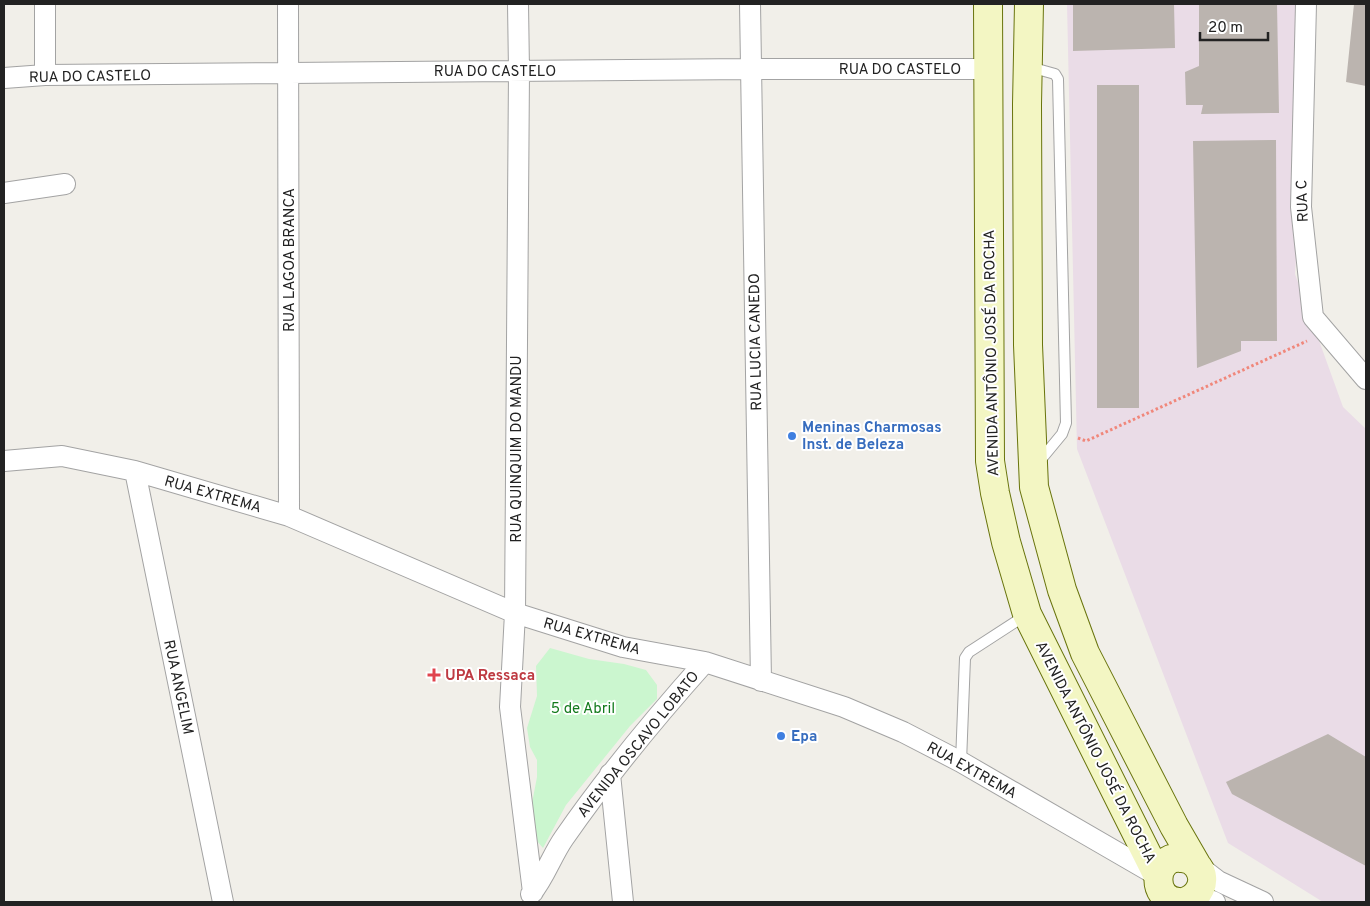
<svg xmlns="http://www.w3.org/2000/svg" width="1370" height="906" font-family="Overpass,sans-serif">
	<rect width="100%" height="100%" fill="#f1efe9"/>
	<path fill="#eadce7" d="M1067,4H1313L1295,274L1343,407L1366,429V902H1323L1228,843L1077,449Z"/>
	<path fill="#cbf6cf" d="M550,648L589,659L624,664L646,670L657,685V699L630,726L566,805L543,848L530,833L532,803L537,777V760L530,747L527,728L537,696L536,666Z"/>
	<path fill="#bbb4af" d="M1073,4H1174L1175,48L1073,51Z
		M1199,4H1277L1279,113L1201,114L1203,105H1186L1185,72L1199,66Z
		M1354,4H1366V86L1346,82Z
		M1097,85H1139V408H1097Z
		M1276,140L1277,341H1241V351L1197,368L1193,141Z
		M1328,734L1366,757V866L1232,794L1226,782Z"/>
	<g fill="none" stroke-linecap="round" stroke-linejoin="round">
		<g stroke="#a3a3a3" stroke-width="12">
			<path id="service" d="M1030,67L1055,74L1058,79L1066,423L1062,434L1038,463
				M961,762L965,658L969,652L1026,615"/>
		</g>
		<g stroke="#a3a3a3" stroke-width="22">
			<path id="minor" d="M45,4V75
				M288,4L289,516
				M518,4L519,71L515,613L510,707L533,892
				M750,4L761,681
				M1306,4L1301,207L1313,317L1366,379
				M4,78L45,75L289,73L750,69H987
				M4,193L65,184
				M4,461L62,456L135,471L289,516L515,613L623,647L705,662L844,707L903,732L961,762L1158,876
				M135,471L223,902
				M610,774L623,902
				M1196,864L1218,881L1263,902
				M531,894C545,877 552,855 564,838C607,776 655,718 705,662
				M1197,895L1215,902"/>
		</g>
		<g stroke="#69740d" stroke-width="30">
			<path id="secondary" d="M988,4L990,461L995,493L1006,542L1027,614L1158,876
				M1029,4L1027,104L1028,345L1034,487L1062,590L1085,653L1174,826L1196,864
				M1178,902C1150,899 1153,855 1181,858C1188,858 1194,861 1198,867C1208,881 1199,898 1183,902"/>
		</g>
		<path stroke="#f0877b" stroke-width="3" stroke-dasharray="2.5 2.5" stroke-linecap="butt" d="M1078,438L1086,441L1307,341"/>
		<use href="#service" stroke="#fff" stroke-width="10"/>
		<use href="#minor" stroke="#fff" stroke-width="20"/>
		<use href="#secondary" stroke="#f3f6c3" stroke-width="28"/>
	</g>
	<g fill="#3f7fe0" stroke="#fff" stroke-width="2">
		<circle cx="792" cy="436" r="5"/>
		<circle cx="781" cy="736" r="5"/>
	</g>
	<path fill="#e0444e" stroke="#fff" stroke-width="2" d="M431.5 667.5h5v5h5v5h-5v5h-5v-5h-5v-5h5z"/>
	<g text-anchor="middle" stroke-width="4" stroke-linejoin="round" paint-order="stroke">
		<g font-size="15" fill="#222" stroke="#fff">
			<text x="900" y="74">RUA DO CASTELO</text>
			<text x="495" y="76">RUA DO CASTELO</text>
			<text transform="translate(90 76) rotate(-1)" y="5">RUA DO CASTELO</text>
			<text transform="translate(1302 201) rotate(-92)" y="5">RUA C</text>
			<text transform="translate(289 260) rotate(-90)" y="5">RUA LAGOA BRANCA</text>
			<text transform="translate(755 342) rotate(-91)" y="5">RUA LUCIA CANEDO</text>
			<text transform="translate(991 353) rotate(-91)" y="5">AVENIDA ANTÔNIO JOSÉ DA ROCHA</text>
			<text transform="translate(516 449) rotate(-90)" y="5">RUA QUINQUIM DO MANDU</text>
			<text transform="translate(213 494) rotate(16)" y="5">RUA EXTREMA</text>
			<text transform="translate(592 636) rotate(16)" y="5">RUA EXTREMA</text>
			<text transform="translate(179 687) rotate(78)" y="5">RUA ANGELIM</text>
			<text transform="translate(638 744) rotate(-51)" y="5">AVENIDA OSCAVO LOBATO</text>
			<text transform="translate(1096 752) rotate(63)" y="5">AVENIDA ANTÔNIO JOSÉ DA ROCHA</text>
			<text transform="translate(972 770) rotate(29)" y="5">RUA EXTREMA</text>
		</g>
		<g font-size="15" font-weight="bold" fill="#366cbe" stroke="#fff" text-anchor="start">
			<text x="802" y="432">Meninas Charmosas<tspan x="802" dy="17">Inst. de Beleza</tspan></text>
			<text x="791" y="741">Epa</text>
		</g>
		<g font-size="15" font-weight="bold" fill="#be3a42" stroke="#fff" text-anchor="start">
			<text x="445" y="680">UPA Ressaca</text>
		</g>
		<g font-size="15" fill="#147b1d" stroke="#fff">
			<text x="583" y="713">5 de Abril</text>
		</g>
	</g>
	<rect width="1370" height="906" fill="none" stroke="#222222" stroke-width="10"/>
	<path d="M1200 32v8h68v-8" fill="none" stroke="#222222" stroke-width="2.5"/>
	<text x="1208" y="32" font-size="15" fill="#222222" stroke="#ffffff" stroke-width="4" paint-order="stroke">20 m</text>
</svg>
